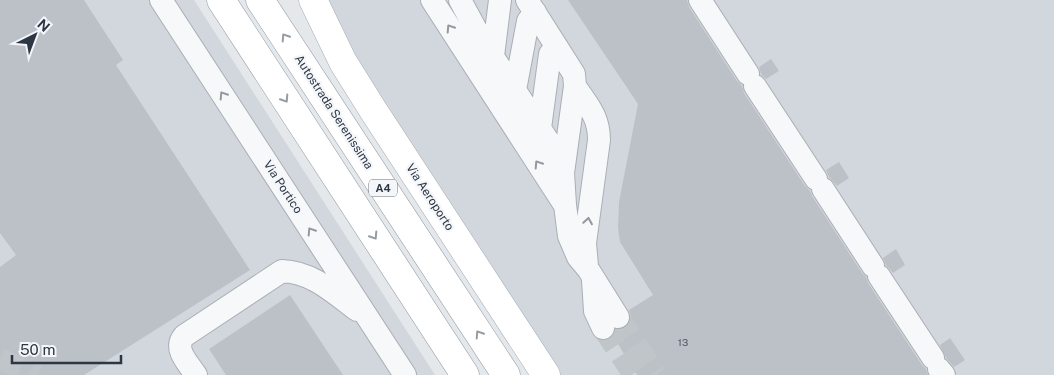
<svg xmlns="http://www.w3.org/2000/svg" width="1054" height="375" font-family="'Public Sans',sans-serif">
	<rect width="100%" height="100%" fill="#e4e8eb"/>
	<path fill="#d2d7dd" d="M0,0H194L435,375H0Z
		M313,0H1054V375H552Z"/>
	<path fill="#bcc1c8" d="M0,0H84L123,60L116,65L250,270L84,375H0V267L16,255L0,233Z
		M568,0H687L689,7L737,81L742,86L744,93L805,186L810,191L812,196L862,273L866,277L868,283L922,365L926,369L928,375H637L613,336L616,330L625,328L629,324L631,317L629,310L653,295L620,242L618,228L619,202L638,104Z
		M771,59L779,71L766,79L761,74L759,67Z
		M839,162L849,178L837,186L829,177L826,170Z
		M896,249L905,265L893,273L886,265L883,258Z
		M290,295L343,375H226L209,349Z
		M950,338L965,360L954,367L946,358L940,345Z"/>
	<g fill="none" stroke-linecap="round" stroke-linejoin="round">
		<path stroke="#bfc5c9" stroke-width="22" stroke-dasharray="22 11" stroke-linecap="butt" d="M618,317L656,375
			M603,328L634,375
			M0,359L38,375"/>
		<g stroke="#a9afb5" stroke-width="24">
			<path id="minor" d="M161,0L405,375
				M432,0L564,204
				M460,0L480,37L564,165
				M527,0L574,74L575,86L563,173L565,205L569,236L578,257L588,269L618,317
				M700,0L748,74
				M493,56L500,0
				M575,86C588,106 599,116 599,140L585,243L587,266
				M755,86L816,179
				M515,90L528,21L535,12
				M540,128L550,54L557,47
				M823,189L873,266
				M879,276L933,358
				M593,280L595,311L603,328
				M939,369L944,375
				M196,375C188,363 173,349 184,336L282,271C312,272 333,292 357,310"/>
		</g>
		<g stroke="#a4adb7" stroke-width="29">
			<path id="major" d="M313,0L343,62L373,110L546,375"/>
		</g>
		<g stroke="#8c96a1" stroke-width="29">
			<path id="highway" d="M221,0L465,375
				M260,0L506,375"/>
		</g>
		<use href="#minor" stroke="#f7f8fa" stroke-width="22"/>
		<use href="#major" stroke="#fff" stroke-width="28"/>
		<use href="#highway" stroke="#fff" stroke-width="28"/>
	</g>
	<defs><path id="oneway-chevron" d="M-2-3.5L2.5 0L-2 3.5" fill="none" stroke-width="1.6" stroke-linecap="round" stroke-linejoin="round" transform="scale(1.25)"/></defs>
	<g stroke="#92989e">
		<use href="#oneway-chevron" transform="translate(450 28) rotate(-123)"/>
		<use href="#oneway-chevron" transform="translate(223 95) rotate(-123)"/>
		<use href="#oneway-chevron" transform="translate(538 164) rotate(-123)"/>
		<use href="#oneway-chevron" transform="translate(588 221) rotate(-81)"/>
		<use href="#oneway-chevron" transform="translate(311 231) rotate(-123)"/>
	</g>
	<g stroke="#969ba1">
		<use href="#oneway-chevron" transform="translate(285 37) rotate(-123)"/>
		<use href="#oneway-chevron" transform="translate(285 99) rotate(57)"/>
		<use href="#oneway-chevron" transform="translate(374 236) rotate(57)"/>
		<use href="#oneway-chevron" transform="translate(479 334) rotate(-123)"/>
	</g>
	<g text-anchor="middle" stroke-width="4.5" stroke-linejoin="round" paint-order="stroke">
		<g font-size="10" fill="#505a64">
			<text x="683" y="346">13</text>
		</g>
		<rect fill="#f4f6f9" stroke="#68707a" stroke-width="1" x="369" y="179.5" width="28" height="17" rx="4"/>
		<g font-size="11" font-weight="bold" fill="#2c3743">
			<text x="383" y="192">A4</text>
		</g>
		<g font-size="12" fill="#2c3743" stroke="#f4f6f9">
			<text transform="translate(334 112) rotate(57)" y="4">Autostrada Serenissima</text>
			<text transform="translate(283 187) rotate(57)" y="4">Via Portico</text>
			<text transform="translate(430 197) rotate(57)" y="4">Via Aeroporto</text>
		</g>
	</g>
	<g transform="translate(35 35) rotate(42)" stroke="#f4f6f9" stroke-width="4" paint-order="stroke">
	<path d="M0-4L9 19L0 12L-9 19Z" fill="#2c3743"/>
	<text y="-8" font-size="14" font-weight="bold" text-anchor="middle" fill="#2c3743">N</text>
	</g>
	<path d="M12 355v8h109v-8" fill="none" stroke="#2c3743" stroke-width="2.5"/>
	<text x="20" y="355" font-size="15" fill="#2c3743" stroke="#f4f6f9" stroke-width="4" paint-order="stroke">50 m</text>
</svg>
